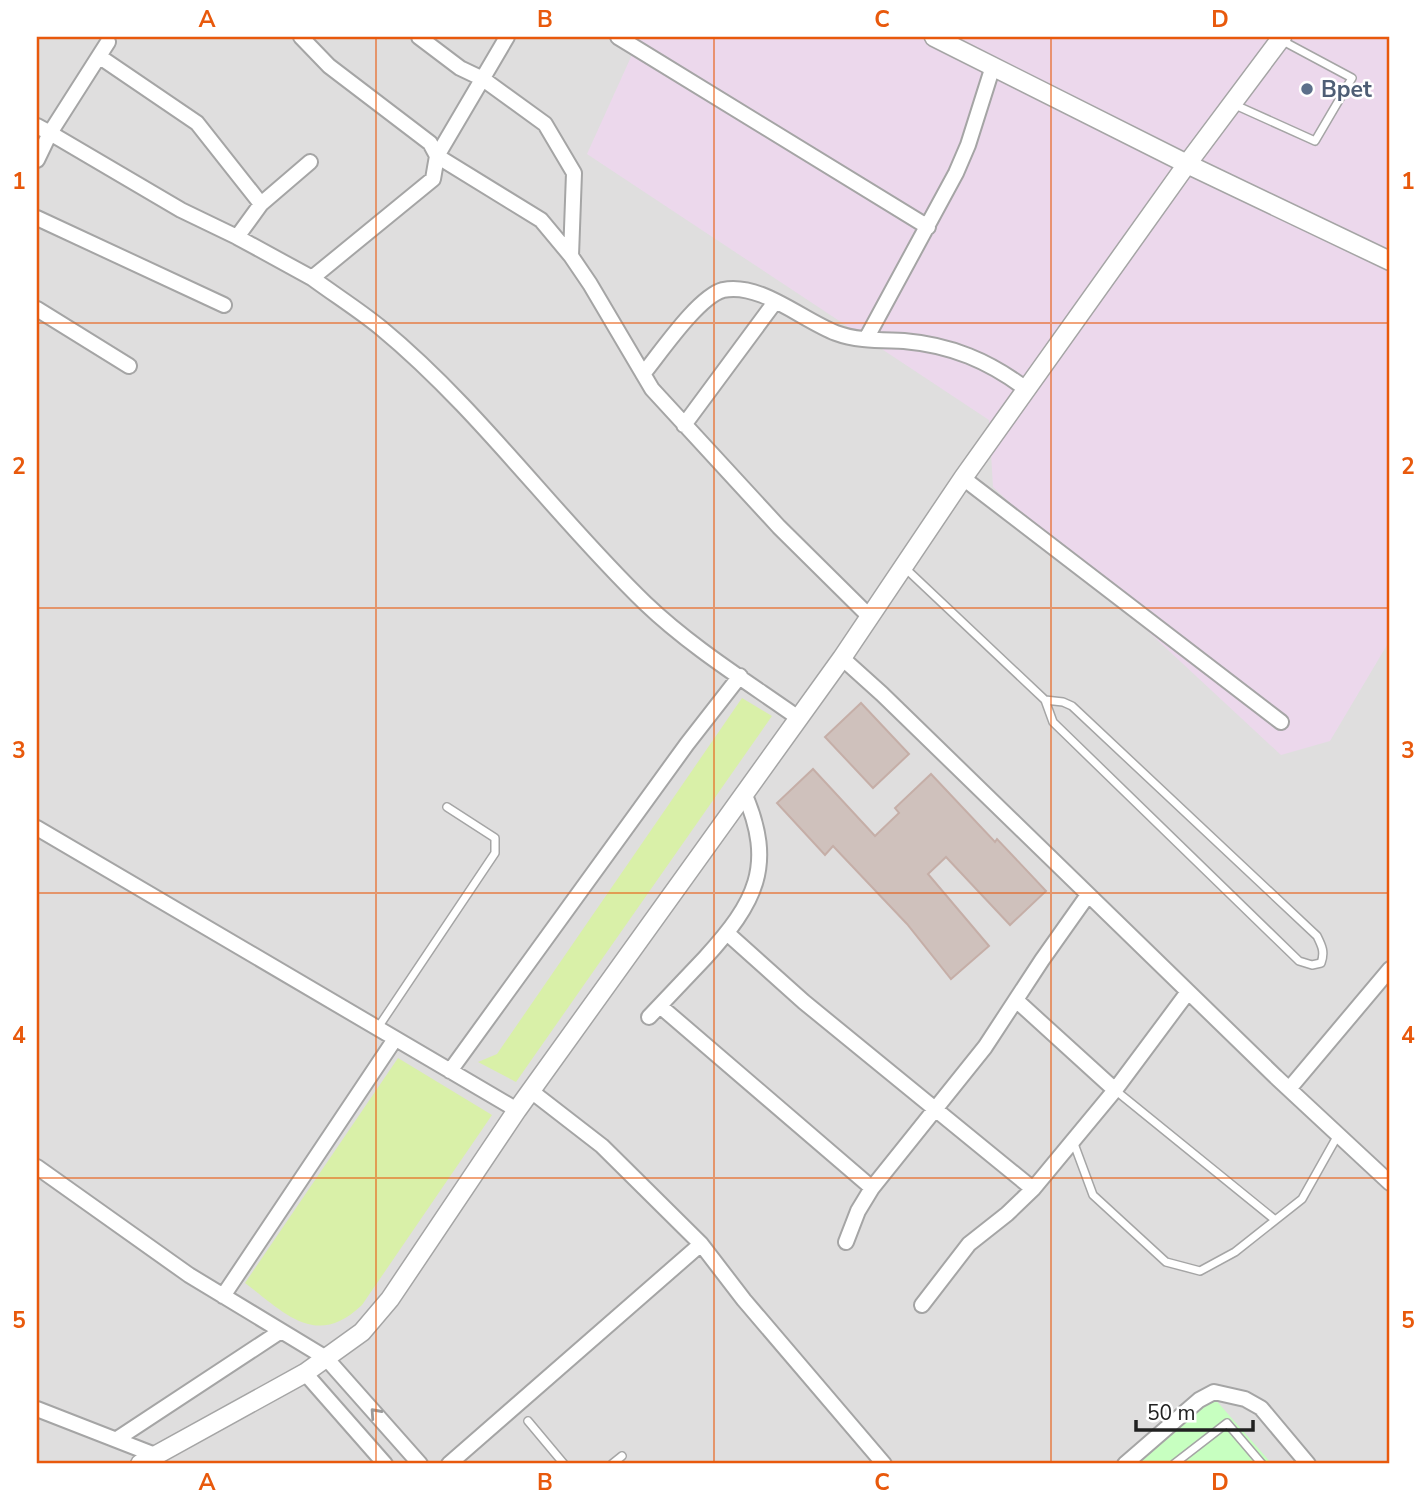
<svg xmlns="http://www.w3.org/2000/svg" width="1427" height="1501" font-family="'Nunito Sans',sans-serif">
	<rect width="100%" height="100%" fill="#f2ece6"/>
	<path fill="#dfdede" d="M37,37H1390V1464H37Z"/>
	<path fill="#ecd8ec" d="M640,37H1390V640L1330,741L1281,755L993,487L989,420L587,154Z"/>
	<path fill="#d9f0a8" d="M742,698L772,716L516,1082L478,1062L497,1054Z
		M398,1058L492,1115L362,1305C316,1349 285,1313 245,1283Z"/>
	<path fill="#c7ffc0" d="M1214,1398L1272,1464H1137Z"/>
	<path fill="#cfc1bc" stroke="#c5aea7" stroke-width="2" d="M861,703L909,754L873,788L825,737Z
		M813,769L875,836L899,813L895,808L931,774L995,842L997,839L1046,891L1010,925L946,857L928,874L989,946L951,979L907,924L833,846L825,855L777,803Z"/>
	<g fill="none" stroke-linecap="round" stroke-linejoin="round">
		<g stroke="#a5a5a5" stroke-width="10">
			<path id="service" d="M1233,104L1315,141L1352,78L1281,40
				M904,567L1045,700L1053,722L1299,961L1312,965L1321,963C1325,952 1322,946 1317,936L1072,706L1063,702L1045,700
				M377,1029L495,853V838L447,807
				M1115,1090L1274,1219
				M1073,1141L1093,1195L1166,1262L1200,1271L1235,1252L1302,1199L1338,1135
				M528,1421L564,1464
				M612,1464L622,1456
				M1174,1464L1227,1423L1262,1464"/>
		</g>
		<g stroke="#a5a5a5" stroke-width="18">
			<path id="minor" d="M301,37L329,66L430,143L437,156L541,220L571,256L590,284L652,389L779,527L870,617
				M419,37L460,68L483,79L545,124L574,173L571,256
				M507,37L437,156L433,179L312,278C335,295 359,310 381,328C479,409 554,515 645,603C691,647 746,681 797,717
				M618,37L928,227
				M108,42L50,133L181,210L237,237L312,278
				M100,57L197,123L261,204L237,237
				M37,126L50,133L37,160
				M261,204L310,162
				M37,218L224,305
				M37,309L129,366
				M866,339L956,173L968,145L993,66
				M643,374C661,352 698,297 723,290C760,282 802,320 836,333C857,341 882,340 904,341C951,345 989,361 1026,389
				M684,425L775,302
				M963,478L1281,722
				M842,658L882,694L1276,1077L1390,1183
				M37,828L517,1110
				M727,933L804,1002L1033,1189
				M1016,1000L1115,1090
				M660,1006L872,1188
				M649,1017C668,997 686,978 705,958C755,903 776,866 744,793
				M450,1071L687,744L740,676
				M1289,1089L1390,969
				M531,1091L602,1146L701,1244L744,1300L884,1464
				M37,1167L189,1275L326,1358L420,1464
				M846,1242L858,1211L872,1188L985,1047L1042,960L1088,895
				M223,1296L395,1039
				M922,1305L969,1244L1007,1214L1033,1189L1115,1090L1188,992
				M305,1373L385,1464
				M37,1409L155,1455
				M117,1439L281,1331
				M449,1464L701,1244
				M1125,1464L1199,1400L1214,1392L1245,1399L1261,1408L1308,1464"/>
		</g>
		<g stroke="#a5a5a5" stroke-width="21">
			<path id="tertiary" d="M934,37L1187,164L1390,261
				M140,1464L305,1373L362,1332L390,1299L517,1110L842,658L963,478L1187,164L1282,37"/>
		</g>
		<use href="#service" stroke="#fff" stroke-width="7"/>
		<use href="#minor" stroke="#fff" stroke-width="14"/>
		<use href="#tertiary" stroke="#fff" stroke-width="18"/>
	</g>
	<defs><path id="oneway-chevron" d="M-2-3.5L2.5 0L-2 3.5" fill="none" stroke-width="1.6" stroke-linecap="round" stroke-linejoin="round" transform="scale(1.75)"/></defs>
	<use stroke="#9b9b9b" href="#oneway-chevron" transform="translate(375 1413) rotate(-132)"/>
	<path fill="none" stroke="#e8590c" stroke-width="2" stroke-opacity="0.55" d="M376,37V1464M714,37V1464M1051,37V1464M37,323H1390M37,608H1390M37,893H1390M37,1178H1390"/>
	<circle fill="#5c6f8a" stroke="#fff" stroke-width="2.5" cx="1307" cy="89" r="7"/>
	<g text-anchor="middle" stroke-width="5" stroke-linejoin="round" paint-order="stroke">
		<g font-size="23" font-weight="bold" fill="#4e5e75" stroke="#fff" text-anchor="start">
			<text x="1321" y="97">Bpet</text>
		</g>
	</g>
	<rect width="1427" height="1501" fill="none" stroke="#ffffff" stroke-width="77"/>
	<path d="M1136 1420v10h117v-10" fill="none" stroke="#212121" stroke-width="3.5"/>
	<text x="1147" y="1420" font-size="21" fill="#212121" stroke="#ffffff" stroke-width="5" paint-order="stroke">50 m</text>
	<rect x="38" y="38" width="1350" height="1424" fill="none" stroke="#e8590c" stroke-width="2.5"/>
	<g font-size="23" text-anchor="middle" font-weight="bold" fill="#e8590c">
		<text x="207" y="27">A</text>
		<text x="545" y="27">B</text>
		<text x="882" y="27">C</text>
		<text x="1220" y="27">D</text>
		<text x="19" y="189">1</text>
		<text x="1408" y="189">1</text>
		<text x="19" y="474">2</text>
		<text x="1408" y="474">2</text>
		<text x="19" y="758">3</text>
		<text x="1408" y="758">3</text>
		<text x="19" y="1043">4</text>
		<text x="1408" y="1043">4</text>
		<text x="19" y="1328">5</text>
		<text x="1408" y="1328">5</text>
		<text x="207" y="1490">A</text>
		<text x="545" y="1490">B</text>
		<text x="882" y="1490">C</text>
		<text x="1220" y="1490">D</text>
	</g>
</svg>
